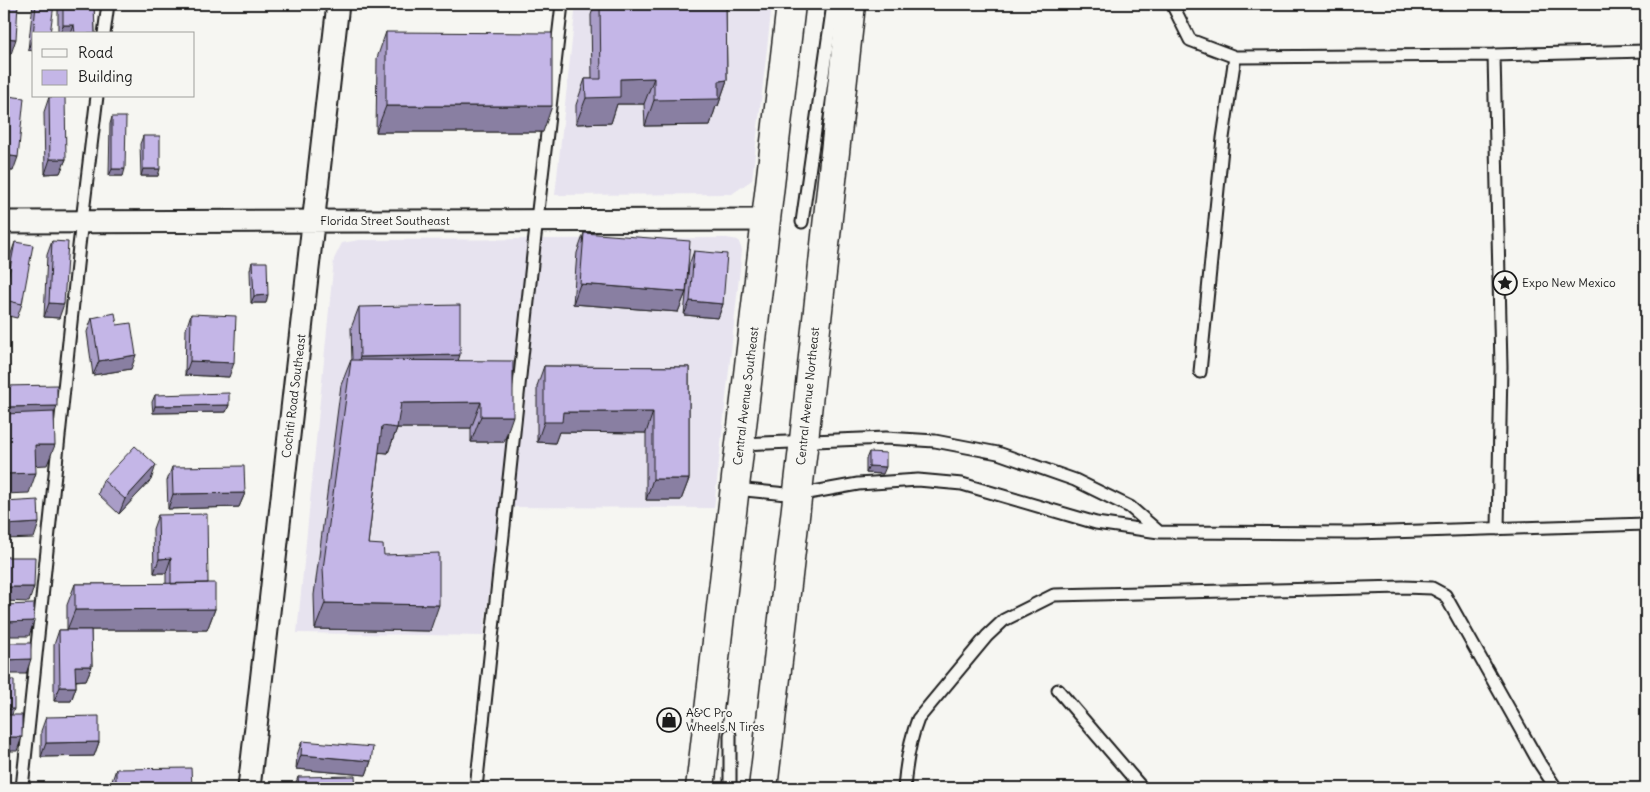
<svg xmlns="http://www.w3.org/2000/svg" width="1650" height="792" font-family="Delius,sans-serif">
	<rect width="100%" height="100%" fill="#f6f6f2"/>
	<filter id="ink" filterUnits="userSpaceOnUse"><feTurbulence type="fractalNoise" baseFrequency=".02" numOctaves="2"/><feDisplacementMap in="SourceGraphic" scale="10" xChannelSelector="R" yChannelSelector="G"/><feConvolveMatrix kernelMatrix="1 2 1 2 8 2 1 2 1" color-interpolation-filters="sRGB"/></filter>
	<g filter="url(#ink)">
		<path fill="#e7e3ef" d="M576,4H772L752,180L732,194L555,195Z
			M727,238L738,240L742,250L714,508L501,507L483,636L297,633L334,259L342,243L359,240Z"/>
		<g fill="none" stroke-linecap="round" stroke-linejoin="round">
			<g stroke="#1c1c1c" stroke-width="15">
				<path id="service" d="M1172,4L1190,40L1235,57
					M104,34L108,4
					M1494,55L1501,367L1498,529
					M802,222L833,4
					M1200,372L1223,138L1235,57L1494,55L1646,51
					M741,444L886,438L935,441L998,453L1075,480L1130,507L1159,532
					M735,489L797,495L858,484L918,480L962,484L1096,523L1159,532L1357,533L1646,524
					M1058,690L1142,788
					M22,788L79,246L97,96
					M476,788L534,245L562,4
					M730,788V735
					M904,788C906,764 909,742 918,719L987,636L1004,620L1054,595L1403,587L1432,588L1445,595L1540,764L1556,788"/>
			</g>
			<g stroke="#1c1c1c" stroke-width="25">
				<path id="minor" d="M4,222L766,220
					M249,788L338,4"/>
			</g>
			<g stroke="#1c1c1c" stroke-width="31">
				<path id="primary" d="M700,788L791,4
					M763,788L804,440L851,4"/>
			</g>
			<use href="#service" stroke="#f6f6f2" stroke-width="11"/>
			<use href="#minor" stroke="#f6f6f2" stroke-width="21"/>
			<use href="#primary" stroke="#f6f6f2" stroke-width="28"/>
		</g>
		<path fill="#a99dc7" stroke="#1c1c1c" d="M33,4H54L34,34V51L28,50Z
			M58,4H94L95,34H58Z
			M595,4H726L727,80L718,106H716L710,125L645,126L644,104H617L611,123L576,124V105L585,79H592L591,15Z
			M386,32L543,132H376L377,58Z
			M7,96L13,171L4,170V106Z
			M49,97L66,159L60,173L45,174L44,112Z
			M112,117L123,176H109L110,124Z
			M143,136L158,176H141L140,144Z
			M584,233L686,292L678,312L573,304L577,253Z
			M52,241L59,318L44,317L47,255Z
			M15,242L22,304L17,318L4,315V289L10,256Z
			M694,251L723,304L718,318L684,315L689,265Z
			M252,262L266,303H251L250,270Z
			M359,307L459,360L504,442H471V428H397L388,453L379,452L368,544L384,555L430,631L315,629L314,595L341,385L351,360H352L351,328Z
			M191,314L229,377L185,375L186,329Z
			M92,318L117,325L131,369L93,375L87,332Z
			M544,366L689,367V479L681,500H646V433L559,432L555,443L537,442V386Z
			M155,395L229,405L226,412L153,413L152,402Z
			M869,452L883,474L866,473V459Z
			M172,467L245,493L239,507L168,509L167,481Z
			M103,480H151L119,514L98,494Z
			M158,515L208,583L215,609L207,630H91L92,666L86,680L76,681V687L71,701H54V645L59,630H67V605L75,584H166V573H154L153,529Z
			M46,717L99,742L94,756L41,757V731Z
			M302,741L371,761L366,775L296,769L297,755Z
			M116,769L192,787L191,788H111V784Z
			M298,777L356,788H294Z"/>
		<path fill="#897fa2" stroke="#1c1c1c" d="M63,25H74L71,34H60Z
			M33,36L34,51L28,50Z
			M4,38L16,39L11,54L4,53Z
			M654,78L644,104H617L611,123L576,124L586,98L620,79Z
			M727,80L718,106H716L710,125L645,126L654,100L719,81Z
			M386,106H552L543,132H376Z
			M4,155L18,157L13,171L4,170Z
			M50,159H66L60,173L45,174Z
			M112,169H125L123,176H109Z
			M143,169H160L158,176H141Z
			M580,284L686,292L678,312L573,304Z
			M268,295L266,303H251L254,296Z
			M690,301L723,304L718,318L684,315Z
			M49,303L64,304L59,318L44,317Z
			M136,355L131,369L93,375L99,361Z
			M460,355L453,376L352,378L360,357Z
			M190,361L234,363L229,377L185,375Z
			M481,402L471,428H397L388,453L373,452L382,426L401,403Z
			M229,405L226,412L153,413L155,406Z
			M57,406L52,420L4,421V407Z
			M563,412H653L646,433L559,432L555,443L537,442L544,422Z
			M481,416H513L504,442H471Z
			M35,445H55L47,465L28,466Z
			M156,465L151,480L119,514L125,499Z
			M869,466L886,467L883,474L866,473Z
			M36,473L29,493L4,494V474Z
			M653,479H689L681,500H646Z
			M245,493L239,507L168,509L173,494Z
			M39,523L34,538L4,539V525Z
			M171,558L166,573H154L159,559Z
			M4,587H34L29,602L4,601Z
			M325,603L439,605L430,631L315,629Z
			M215,609L207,630H67L75,610Z
			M34,621L29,636H4V622Z
			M31,659L26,674H4V660Z
			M75,666H92L86,680L70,681Z
			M60,687H76L71,701H54Z
			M4,709H14L9,723L4,724Z
			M4,737H22L17,751H4Z
			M99,742L94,756L41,757L46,743Z
			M301,755L371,761L366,775L296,769Z"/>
		<path fill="#c4b6e7" stroke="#1c1c1c" d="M4,4H18L16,39L4,38Z
			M36,4H54L50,34H34L33,36Z
			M63,4H94L95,34H75L74,25H63Z
			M600,4H726L727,80L719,81V99L654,100V78L620,79V97L586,98L585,79H601Z
			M386,32L552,33V106H386Z
			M7,96L24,98L18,157L4,155V137Z
			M49,97H65L66,159H50Z
			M112,117H126L125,169H112Z
			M143,136H160V169H143Z
			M584,233L690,241L686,292L580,284Z
			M52,241L68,242L64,304L49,303Z
			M15,242L33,245L22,304L4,300Z
			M694,251L727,254L723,304L690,301Z
			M252,262H267L268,295L254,296Z
			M460,305V355L360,357L359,307Z
			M115,313L117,325L131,323L136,355L99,361L92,318Z
			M191,314L236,316L234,363L190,361Z
			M351,360L513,361V416H481V402L401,403L397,428L382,426L368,544L383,545L384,555L439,553V605L325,603L323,569Z
			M544,366L689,367V479H653V412H563L562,422H544Z
			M57,385V406L4,407V386Z
			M229,393V405L155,406V395Z
			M54,412L55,445H35L36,473L4,474V414Z
			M135,446L156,465L125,499L103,480Z
			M869,452L886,453V467L869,466Z
			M244,466L245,493L173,494L172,467Z
			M38,500L39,523L4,525V502Z
			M207,514L208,583L171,584V558L159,559L158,515Z
			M4,557H35L34,587H4Z
			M215,583V609L75,610V584Z
			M34,604V621L4,622V605Z
			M59,630H91L92,666H75L76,687H60Z
			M4,643H31V659L4,660Z
			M4,680H14V709H4Z
			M4,715H22V737H4Z
			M99,716V742L46,743V717Z
			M302,741L373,747L371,761L301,755Z
			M191,768L192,787L116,788V769Z
			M355,776L356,788H299L298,777Z"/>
	</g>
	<defs>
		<g id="sight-ring" transform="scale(1.25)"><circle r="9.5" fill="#f6f6f2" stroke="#1c1c1c" stroke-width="1.5"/><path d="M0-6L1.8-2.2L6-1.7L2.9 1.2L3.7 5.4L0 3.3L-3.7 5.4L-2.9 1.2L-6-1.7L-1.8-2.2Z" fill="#1c1c1c"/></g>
		<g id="shop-ring" transform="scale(1.25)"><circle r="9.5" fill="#f6f6f2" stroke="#1c1c1c" stroke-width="1.5"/><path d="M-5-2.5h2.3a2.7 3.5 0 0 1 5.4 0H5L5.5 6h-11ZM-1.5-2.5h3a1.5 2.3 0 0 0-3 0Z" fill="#1c1c1c"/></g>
	</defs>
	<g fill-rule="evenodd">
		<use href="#sight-ring" x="1505" y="283"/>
		<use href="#shop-ring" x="669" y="720"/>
	</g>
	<g text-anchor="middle" stroke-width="4" stroke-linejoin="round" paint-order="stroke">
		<g font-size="12" fill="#1c1c1c" stroke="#f6f6f2">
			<text x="385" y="225">Florida Street Southeast</text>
			<text transform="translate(294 396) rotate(-83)" y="4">Cochiti Road Southeast</text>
			<text transform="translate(746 396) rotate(-83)" y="4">Central Avenue Southeast</text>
			<text transform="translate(808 396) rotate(-84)" y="4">Central Avenue Northeast</text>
		</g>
		<g font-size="12" fill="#1c1c1c" stroke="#f6f6f2" text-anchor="start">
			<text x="1522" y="287">Expo New Mexico</text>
			<text x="686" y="717">A&amp;C Pro<tspan x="686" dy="14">Wheels N Tires</tspan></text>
		</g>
	</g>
	<rect width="1650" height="792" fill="none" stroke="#f6f6f2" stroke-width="20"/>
	<rect x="10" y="10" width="1630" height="772" fill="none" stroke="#1c1c1c" stroke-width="2" filter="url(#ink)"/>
	<rect x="32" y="32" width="162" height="65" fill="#f6f6f2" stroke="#9f9f9c"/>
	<rect x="42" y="49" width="25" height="8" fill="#f6f6f2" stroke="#9f9f9c"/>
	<text x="78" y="58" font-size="15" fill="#1c1c1c">Road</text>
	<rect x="42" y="70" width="25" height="15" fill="#c4b6e7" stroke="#9f9f9c"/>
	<text x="78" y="82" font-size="15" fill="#1c1c1c">Building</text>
</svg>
